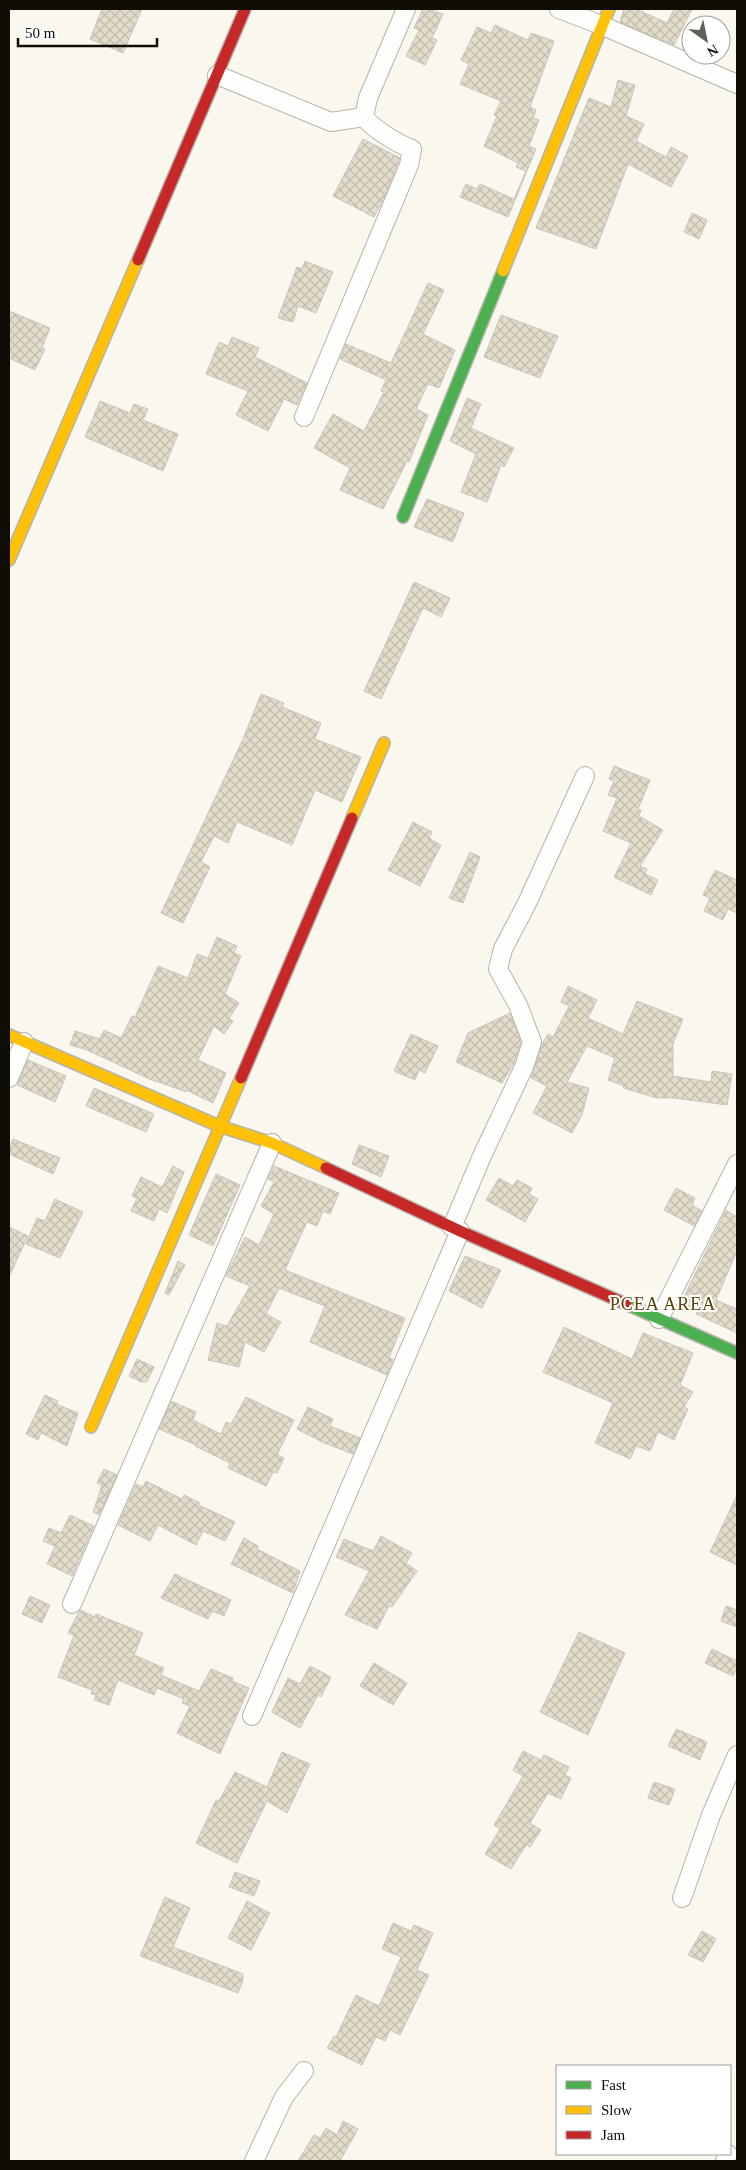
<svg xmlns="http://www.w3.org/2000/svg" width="746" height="2170" font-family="Georgia,serif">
	<defs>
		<pattern id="building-cross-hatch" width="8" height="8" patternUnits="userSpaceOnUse" patternTransform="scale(1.25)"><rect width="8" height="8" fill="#e2dccb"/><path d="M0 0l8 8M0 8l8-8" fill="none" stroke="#c1bcad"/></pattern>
	</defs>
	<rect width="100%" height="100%" fill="#faf7ef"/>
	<path fill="url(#building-cross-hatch)" stroke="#c9c6bf" d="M102,9H142L123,53L90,39Z
		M423,9H429L443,14L432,38L437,40L425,65L406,56L419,30L414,28Z
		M624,9H636L667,23L674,9H692L674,45L620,22Z
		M495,25L528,40L531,33L554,41L530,107L536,110L533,118L539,120L529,146L536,149L508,217L460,197L466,184L477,189L480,184L514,199L526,171L516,167L518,163L484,146L497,116L494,115L501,101L460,84L469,64L461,60L477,27L491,33Z
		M618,80L635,85L626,116L644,124L636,141L666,157L671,147L688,156L671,187L628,164L596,249L536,228L589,98L611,107Z
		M363,139L400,158L386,194L374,217L333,196Z
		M692,213L707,220L699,239L684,232Z
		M305,261L333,272L316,313L298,306L293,322L278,318L297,267L302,269Z
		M428,283L444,290L423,334L455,350L439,388L428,384L416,409L428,415L409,462L407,461L383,509L340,490L350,468L314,448L333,414L364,431L384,392L381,391L386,380L340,359L346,344L391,363Z
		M9,311L50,328L42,348L45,349L35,370L9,358Z
		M501,315L558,336L540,378L484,357Z
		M232,337L259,348L255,357L307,383L297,405L284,399L268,431L236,415L248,391L206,374L219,342L228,346Z
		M467,398L481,404L471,428L514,448L504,467L501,465L487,502L461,492L476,454L450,441Z
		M100,401L130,413L134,404L148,409L143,420L178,434L163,471L85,437Z
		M427,499L464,513L453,542L414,527Z
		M414,582L450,598L441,617L423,608L381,699L364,691Z
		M261,694L284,703L282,707L321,723L315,739L361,757L342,802L315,790L292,845L237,822L228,843L214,836L201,862L210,867L183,923L161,913L243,739Z
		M614,766L650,780L638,809L641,810L639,816L663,830L640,866L647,869L645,874L658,880L651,895L614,877L631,843L603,831L617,798L608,795L614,781L609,779Z
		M413,822L432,832L429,838L441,845L420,886L388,870Z
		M470,852L480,857L463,903L449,898Z
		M715,870L737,880V913L728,909L723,920L704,911L710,898L703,895Z
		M217,937L237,946L234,953L241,956L225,994L239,1003L229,1019L233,1021L224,1034L214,1026L198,1060L226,1073L213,1103L186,1090V1092L156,1081V1082L87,1050L70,1045L75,1031L100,1039L104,1030L121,1038L132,1016L135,1017L158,966L188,978L197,954L208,958Z
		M568,986L597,1000L588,1018L623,1034L637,1001L683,1019L673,1044V1076L711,1082L712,1071L732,1074L727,1105L674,1098H657L623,1088L624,1086L608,1080L615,1058L587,1046L567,1082L589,1088L582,1115L572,1133L533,1113L547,1086L531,1078L542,1044L548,1034L553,1037L569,1006L561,1002Z
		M510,1013L521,1042L514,1063L502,1083L456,1062L468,1033Z
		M411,1034L438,1046L425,1073L419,1070L415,1080L394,1071Z
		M28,1060L66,1076L55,1102L17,1085Z
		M94,1088L154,1114L146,1132L86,1106Z
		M13,1139L60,1158L53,1174L9,1154V1149Z
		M359,1145L389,1156L381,1177L352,1164Z
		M173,1166L184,1172L167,1213L159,1209L154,1221L131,1211L137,1198L132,1196L141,1177L162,1187Z
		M274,1166L339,1193L330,1214L323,1211L317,1226L307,1222L285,1270L405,1318L389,1358L393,1359L387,1375L310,1342L325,1306L279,1288L266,1314L281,1322L264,1352L245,1342L239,1367L208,1360L217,1323L227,1326L250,1286L226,1276L245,1237L259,1245L274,1214L261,1206L274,1182L268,1179Z
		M216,1174L240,1185L213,1246L189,1235Z
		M499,1178L513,1186L517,1180L532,1188L529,1194L538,1199L525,1222L486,1200Z
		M676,1188L695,1198L692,1205L702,1211L694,1226L664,1210Z
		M55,1199L83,1212L60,1258L26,1244L37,1218L45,1221Z
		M726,1210L737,1217V1251L716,1300L737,1309V1333L696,1314L698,1311L681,1303Z
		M9,1227L28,1236L9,1277Z
		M465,1256L501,1270L482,1308L449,1291Z
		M178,1261L185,1265L169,1295L165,1293Z
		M564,1327L632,1359L643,1333L693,1353L680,1385L693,1392L684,1407L688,1409L674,1440L658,1432L650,1451L636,1446L630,1459L595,1443L613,1403L543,1372Z
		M137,1359L154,1367L147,1382H141L129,1376Z
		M45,1395L58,1401L56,1404L78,1413L67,1446L41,1433L38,1440L26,1434Z
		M246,1397L294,1420L277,1455L284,1458L277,1473L273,1472L266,1486L228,1468L230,1463L195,1446L196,1445L159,1429L171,1401L196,1412L193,1420L221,1434L226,1422L231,1424Z
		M308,1407L333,1419L330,1426L360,1438L353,1454L322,1442L297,1429Z
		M104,1469L117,1475L99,1515L93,1512L102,1485L97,1483Z
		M146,1481L182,1499L184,1495L200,1503L199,1505L235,1522L225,1541L203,1531L196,1545L158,1525L150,1541L118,1525L136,1484L143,1487Z
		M737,1495V1565L710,1552Z
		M70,1515L94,1526L72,1576L47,1564L55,1546L43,1541L49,1528L61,1533Z
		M381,1536L412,1553L406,1563L417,1571L392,1607L389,1606L377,1629L345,1615L369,1571L336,1557L344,1539L373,1551Z
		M244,1538L258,1546L257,1549L300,1571L293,1593L231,1564Z
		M175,1574L231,1600L224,1616L212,1611L208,1619L161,1598Z
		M30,1596L50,1605L42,1623L22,1614Z
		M726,1606L737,1610V1627L721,1621Z
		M80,1610L95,1617L96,1614L143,1633L134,1655L164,1668L161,1675L199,1691L211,1669L233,1678L232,1681L249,1688L220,1754L177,1733L190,1706L182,1703L184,1699L157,1688L154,1695L118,1680L109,1705L94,1700L96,1695L91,1694L92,1690L58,1677L74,1635L68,1633Z
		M579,1632L625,1653L588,1735L540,1712Z
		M712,1649L737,1661V1668L733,1676L705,1663Z
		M374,1663L407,1683L393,1705L360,1686Z
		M310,1666L331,1677L321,1697L318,1695L300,1728L272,1712L288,1678L300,1684Z
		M676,1729L707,1742L700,1760L668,1746Z
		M523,1751L541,1760L544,1755L569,1767L565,1775L571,1778L561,1799L548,1793L530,1823L541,1830L530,1847L526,1845L511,1869L485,1854L500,1829L494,1825L523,1776L513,1770Z
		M282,1752L310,1764L287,1813L267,1801L237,1863L196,1843L216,1800L219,1801L235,1772L267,1787Z
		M654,1782L675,1789L669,1805L648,1798Z
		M235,1872L260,1881L254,1896L229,1887Z
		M165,1897L190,1908L173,1947L243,1974V1980L238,1993L140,1956Z
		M247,1901L270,1913L251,1950L228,1938Z
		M393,1923L411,1931L414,1925L433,1933L417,1970L429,1975L400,2035L390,2030L385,2041L376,2037L362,2065L327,2048L334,2036L336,2037L356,1995L379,2006L401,1957L382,1949Z
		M702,1931L716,1939L703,1962L688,1955Z
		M343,2121L358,2129L340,2161H298L314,2135L320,2138L326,2128L337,2135Z"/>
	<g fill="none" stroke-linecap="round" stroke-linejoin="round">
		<g stroke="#b5b3ac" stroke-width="20">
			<path id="street" d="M559,9L601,25L737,84
				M217,75L331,122L364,117
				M304,417L409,165L412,149C398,144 373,129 364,117L368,98L406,9
				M9,1078L24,1042
				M452,1227L482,1156L524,1067L532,1042L518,1005L498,969L503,949L527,903L585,776
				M659,1319L737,1164
				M72,1604L272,1143
				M252,1716L460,1231
				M682,1898L711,1815L737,1755
				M254,2161L284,2097L304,2071
				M725,2161L728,2154"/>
		</g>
		<g stroke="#b5b3ac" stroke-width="14">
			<path id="fast" d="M403,517L503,271
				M626,1304L737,1353"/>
		</g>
		<g stroke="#b5b3ac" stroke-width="14">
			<path id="slow" d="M503,271L609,9
				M9,560L138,260
				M352,818L384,743
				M9,1035L219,1126L272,1143L326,1168
				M91,1427L241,1078"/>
		</g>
		<g stroke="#b5b3ac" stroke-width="14">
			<path id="jam" d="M138,260L245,9
				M241,1078L352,818
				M326,1168L460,1231L626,1304"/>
		</g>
		<use href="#street" stroke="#fefefd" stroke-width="18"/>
		<use href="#fast" stroke="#4caf50" stroke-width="11"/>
		<use href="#slow" stroke="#ffc107" stroke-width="11"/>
		<use href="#jam" stroke="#c62828" stroke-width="11"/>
	</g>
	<g text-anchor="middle" stroke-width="4" stroke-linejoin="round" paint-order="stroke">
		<g font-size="18" letter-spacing="1" fill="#5e4506" stroke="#fff">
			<text x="663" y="1310">PCEA AREA</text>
		</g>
	</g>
	<rect width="746" height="2170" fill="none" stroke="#100d07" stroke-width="20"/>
	<rect x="556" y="2065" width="175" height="90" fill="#ffffff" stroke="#9f9e9c"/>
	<rect x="566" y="2081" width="25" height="8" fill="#4caf50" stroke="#9f9e9c"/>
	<text x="601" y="2090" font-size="15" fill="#100d07">Fast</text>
	<rect x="566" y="2106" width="25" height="8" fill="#ffc107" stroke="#9f9e9c"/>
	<text x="601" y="2115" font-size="15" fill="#100d07">Slow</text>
	<rect x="566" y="2131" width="25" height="8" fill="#c62828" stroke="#9f9e9c"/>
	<text x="601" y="2140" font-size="15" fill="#100d07">Jam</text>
	<g transform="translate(706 40) rotate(147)"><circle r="24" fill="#ffffff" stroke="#9f9e9c"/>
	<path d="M0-4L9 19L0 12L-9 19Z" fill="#625f58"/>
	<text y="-8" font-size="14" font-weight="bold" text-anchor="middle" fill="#100d07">N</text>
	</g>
	<path d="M18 38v8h139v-8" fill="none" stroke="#100d07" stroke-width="2.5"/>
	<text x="25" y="38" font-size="15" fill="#100d07" stroke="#ffffff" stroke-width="4" paint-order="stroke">50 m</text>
</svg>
